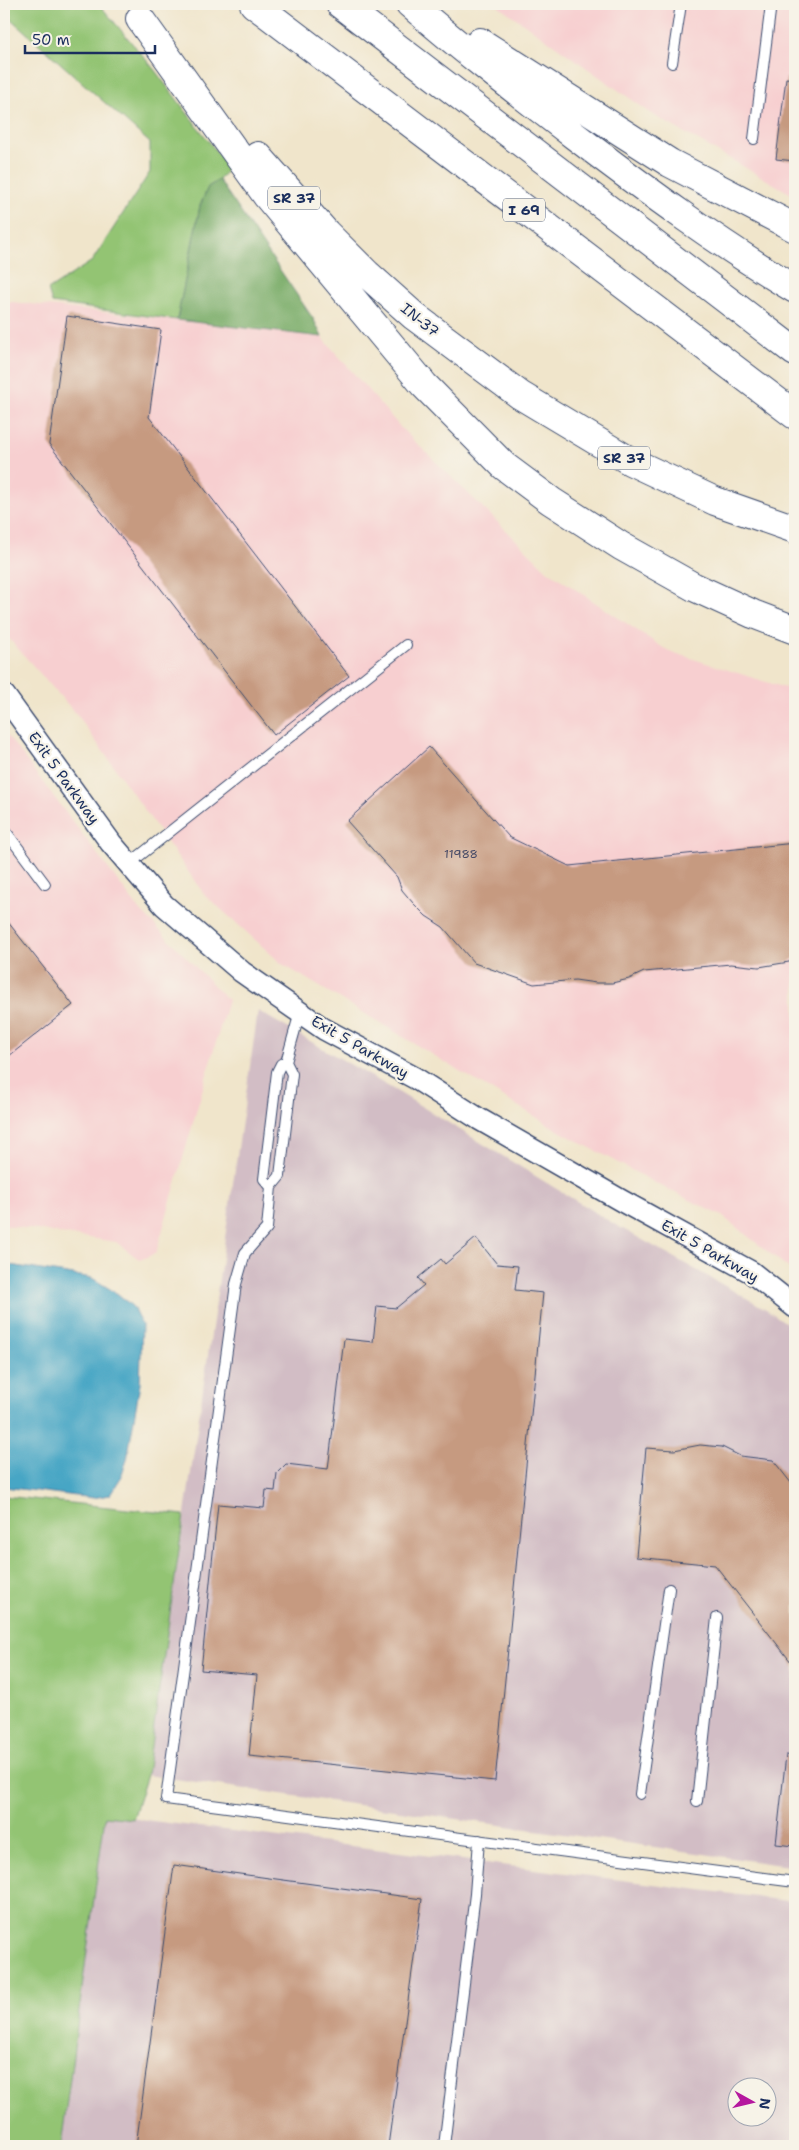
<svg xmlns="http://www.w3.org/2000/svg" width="799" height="2150" font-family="'Shantell Sans',sans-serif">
	<rect width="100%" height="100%" fill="#f7f3e8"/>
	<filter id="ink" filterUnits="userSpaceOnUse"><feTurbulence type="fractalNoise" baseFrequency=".02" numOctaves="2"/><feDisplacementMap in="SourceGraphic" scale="10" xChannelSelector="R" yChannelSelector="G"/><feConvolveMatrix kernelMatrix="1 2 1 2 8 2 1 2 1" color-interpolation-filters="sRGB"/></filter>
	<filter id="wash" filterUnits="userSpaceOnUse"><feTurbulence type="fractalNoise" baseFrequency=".0096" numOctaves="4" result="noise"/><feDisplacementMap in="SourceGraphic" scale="20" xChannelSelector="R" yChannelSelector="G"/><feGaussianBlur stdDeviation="1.12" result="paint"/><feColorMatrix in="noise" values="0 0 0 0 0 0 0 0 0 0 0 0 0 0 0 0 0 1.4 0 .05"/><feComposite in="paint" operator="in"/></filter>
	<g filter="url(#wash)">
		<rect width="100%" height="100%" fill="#f0e5cb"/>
		<path fill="#f7cfd0" d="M496,4H795V196L655,116Z
			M4,301L322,337L401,428L548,571L668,651L795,691V1273L722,1216L657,1184L561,1132L282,964L204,894L78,716L4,633Z
			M4,731L139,909L228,1000L156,1253L140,1260L116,1242L4,1225Z"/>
		<path fill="#d2bdc5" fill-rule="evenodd" d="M258,1011L398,1092L614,1224L766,1309L795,1329V1867L147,1775Z
			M105,1815L795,1902V2146H61ZM736,2088H766V2118H736Z"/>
		<path fill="#93c473" stroke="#577a68" d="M4,4H99L153,68L229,168L219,180L208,187L200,206L177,320L52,303L48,290L92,261L150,172V143L4,13Z
			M4,1496L184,1515L147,1775L133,1819L105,1816L61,2146H4Z"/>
		<path fill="#76aa65" stroke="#486c62" d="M219,180L314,320L322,337L177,320L200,206L208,187Z"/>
		<path fill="#46a6c5" stroke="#306a92" d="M4,1264L92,1278L118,1294L133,1307L142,1325L140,1384L127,1460L120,1479L110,1495L93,1498L4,1487Z"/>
		<g id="blocks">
			<path fill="#c69a80" d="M786,78L795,79V161L776,159Z
				M67,316L161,330L149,417L349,676L274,735L49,444Z
				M429,747L509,837L569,866L795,843V958L789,962L759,967L731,964L644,972L629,979L612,983H596L575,980L534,984L474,963L443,927L426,916L413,903L402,890L397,877L347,821Z
				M4,917L73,1005L4,1060Z
				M476,1238L497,1264L518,1266L515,1290L543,1293L495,1781L249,1756L257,1675L201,1670L218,1504L264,1508L266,1490L275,1491L277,1473L286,1464L328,1469L344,1339L373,1342L377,1306L396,1308L424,1285L418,1278L441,1259L445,1264Z
				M700,1445L722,1447L740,1456L773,1460L795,1488V1667L715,1565L636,1557L646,1448L674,1450Z
				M786,1755L795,1756V1846L776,1844Z
				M174,1865L422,1899L388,2146H136Z"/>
		</g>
	</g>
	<g filter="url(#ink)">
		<use href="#blocks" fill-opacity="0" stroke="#3b4a6e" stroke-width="1"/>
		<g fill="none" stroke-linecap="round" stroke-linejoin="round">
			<g stroke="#3b4a6e" stroke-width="12">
				<path id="lane" d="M672,63L681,4
					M754,139L771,4
					M4,829L45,884
					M129,864L406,645
					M286,1062L300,1012
					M271,1187L264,1179L277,1072L281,1064L286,1062L292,1074L280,1176L271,1187L267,1228L245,1253L236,1284L166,1799L795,1882
					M640,1794L669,1589
					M697,1801L717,1618
					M444,2146L475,1894L479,1840"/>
			</g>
			<g stroke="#3b4a6e" stroke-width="24">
				<path id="street" d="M4,695L111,843L164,905L242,972L324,1029L415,1078L479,1119L622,1201L751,1272L795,1307"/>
			</g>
			<g stroke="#3b4a6e" stroke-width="30">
				<path id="highway" d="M254,4L795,415
					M340,4L795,352
					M410,4C463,50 519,93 575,136C646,190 718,243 795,289
					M140,19L267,196L424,385L504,466L551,501L621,546L694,587L753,614L795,630
					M480,42L670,163L795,228
					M258,156L326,233L367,274L414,316L520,395L630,461L715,501L795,529"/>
			</g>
			<use href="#lane" stroke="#fff" stroke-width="10"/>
			<use href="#street" stroke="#fff" stroke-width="21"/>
			<use href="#highway" stroke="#fff" stroke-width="28"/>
		</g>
	</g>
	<g text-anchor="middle" stroke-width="4.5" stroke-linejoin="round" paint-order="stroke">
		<g font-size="12" fill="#464a66">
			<text x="461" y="858">11988</text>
		</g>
		<g fill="#f7f3e8" stroke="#5d6a87" stroke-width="1">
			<rect x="268" y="186.5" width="52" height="23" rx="4"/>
			<rect x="503" y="198.5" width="42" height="23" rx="4"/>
			<rect x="598" y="446.5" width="52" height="23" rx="4"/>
		</g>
		<g font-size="14" font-weight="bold" fill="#1b2f5e">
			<text x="294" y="203">SR 37</text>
			<text x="524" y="215">I 69</text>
			<text x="624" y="463">SR 37</text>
		</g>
		<g font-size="15" fill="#1b2f5e" stroke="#f7f3e8">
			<text transform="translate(420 320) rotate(39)" y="5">IN-37</text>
			<text transform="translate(64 778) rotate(54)" y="5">Exit 5 Parkway</text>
			<text transform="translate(360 1047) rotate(30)" y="5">Exit 5 Parkway</text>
			<text transform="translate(710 1251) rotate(30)" y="5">Exit 5 Parkway</text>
		</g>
	</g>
	<rect width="799" height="2150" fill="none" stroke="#f7f3e8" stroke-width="20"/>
	<g transform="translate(752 2102) rotate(98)"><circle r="24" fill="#f7f3e8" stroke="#9fa5b1"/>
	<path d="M0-4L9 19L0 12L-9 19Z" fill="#b5179e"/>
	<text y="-8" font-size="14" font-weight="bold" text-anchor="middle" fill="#1b2f5e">N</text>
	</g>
	<path d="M25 45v8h130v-8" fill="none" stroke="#1b2f5e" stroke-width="2.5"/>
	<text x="32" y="45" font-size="15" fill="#1b2f5e" stroke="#f7f3e8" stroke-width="4" paint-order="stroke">50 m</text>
</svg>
